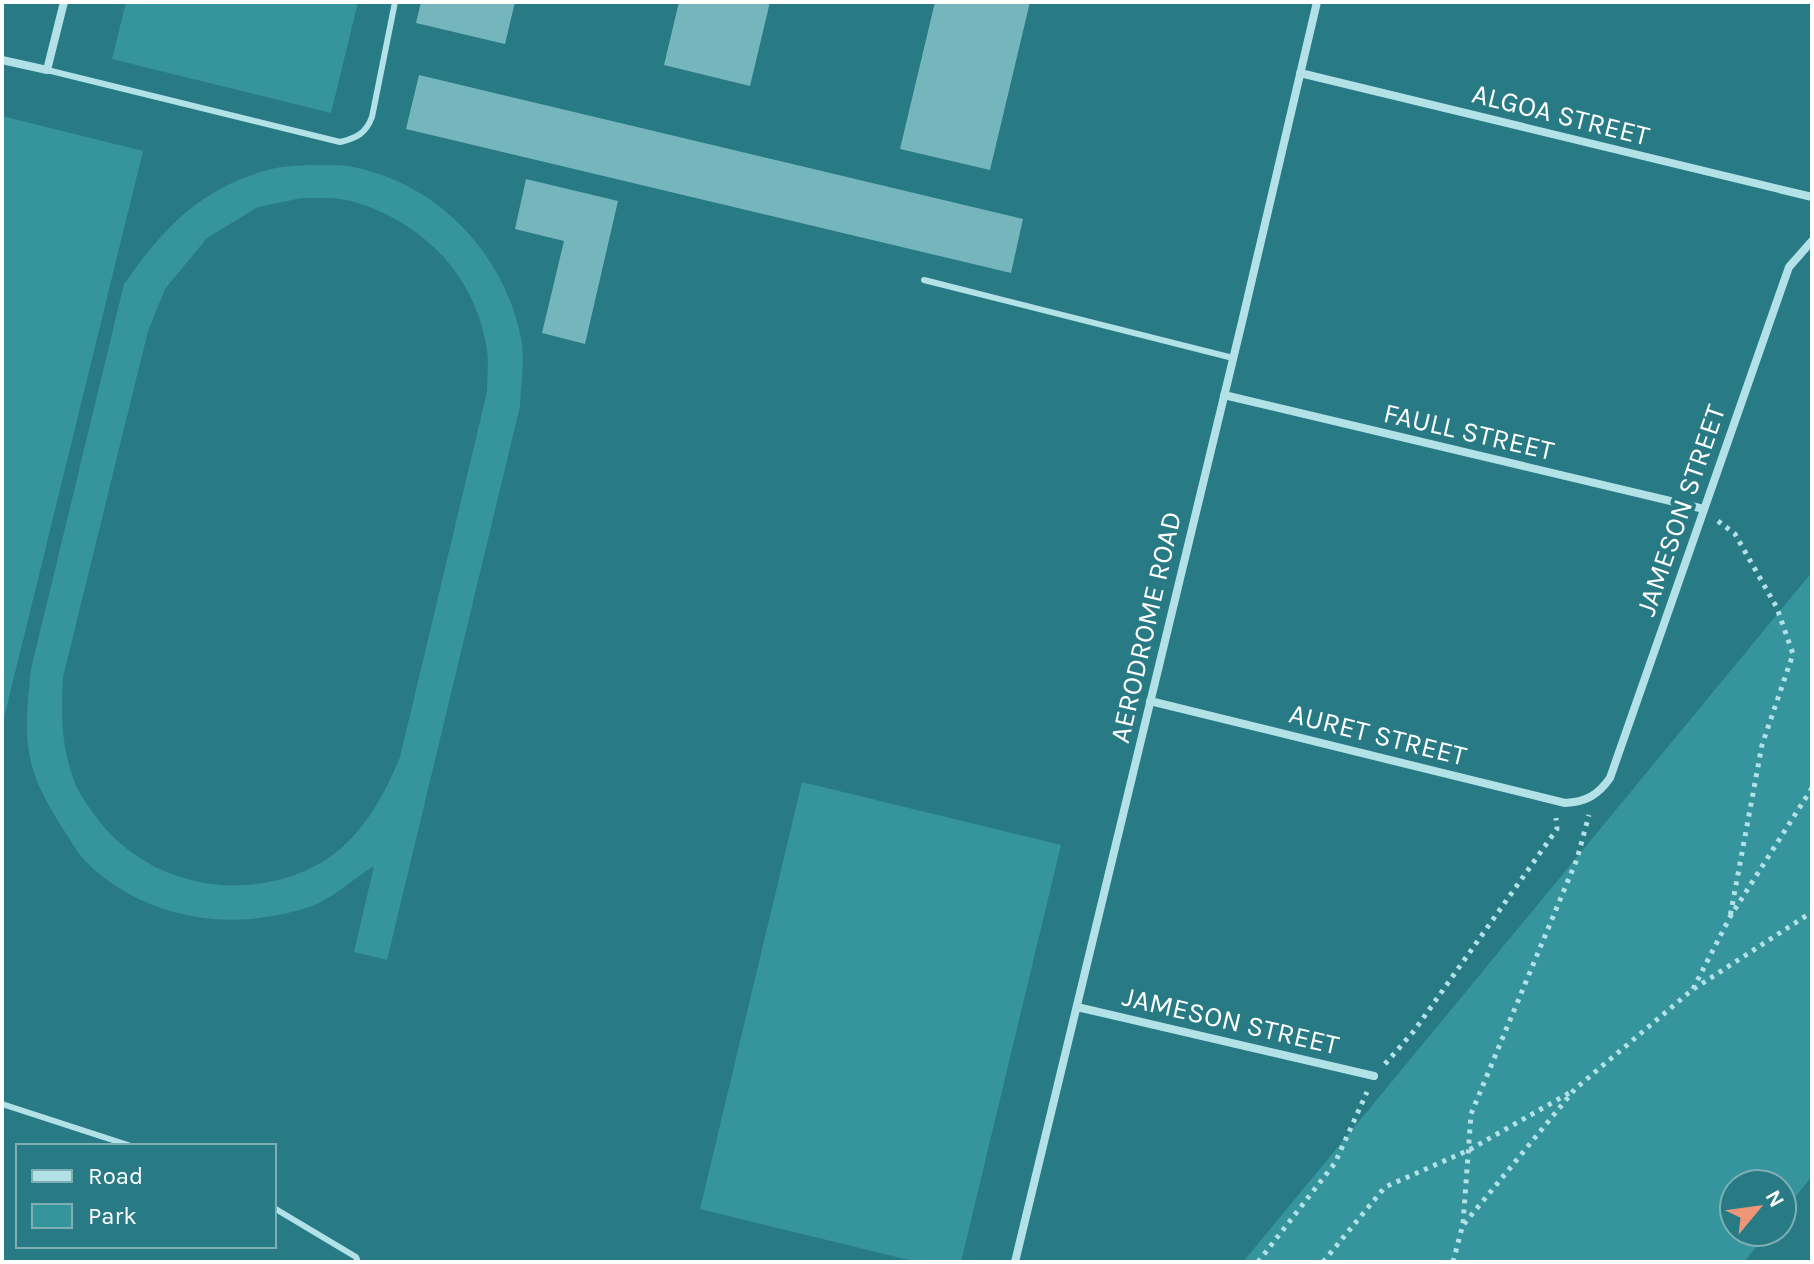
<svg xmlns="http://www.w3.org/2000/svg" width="1814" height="1264" font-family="Karla,sans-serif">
	<rect width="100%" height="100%" fill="#287a84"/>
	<path fill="#36949d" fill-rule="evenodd" d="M126,2H358L331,113L112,59Z
		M2,116L143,151L2,726Z
		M310,165C324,166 340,164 353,167C439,184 504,254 521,338C525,359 521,385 520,406L387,960L354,952L374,866C354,878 334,898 312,906C233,933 146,921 85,861C76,851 69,837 61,826C49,806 38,788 32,766C23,734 28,701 31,669L124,284C164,228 198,190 267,170C280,166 296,166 310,165ZM302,198C318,198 336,197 351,201C422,221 476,275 487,350C489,363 487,378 487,392L400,757C382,801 356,847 311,868C234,905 139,882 91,810C84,800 77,790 73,778C61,743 61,713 63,677L148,331L165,289L207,238L258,207Z
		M1812,572V1176L1782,1214V1184H1734V1232H1768L1744,1262H1243Z
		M802,782L1061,845L961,1262H917L700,1209Z"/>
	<path fill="#74b6bc" d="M421,2H515L505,44L416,23Z
		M679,2H770L750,86L664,65Z
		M935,2H1030L990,170L900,149Z
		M419,75L1023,219L1011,273L406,129Z
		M526,179L618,201L585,344L542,333L564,241L515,229Z"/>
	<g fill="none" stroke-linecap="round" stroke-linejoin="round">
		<path stroke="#b2e2e7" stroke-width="5" stroke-dasharray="4 6" stroke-linecap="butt" d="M1718,521L1735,534L1777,608L1793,654L1762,745L1730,917
			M1693,989L1730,917L1812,788
			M1385,1064L1414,1031L1557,829L1556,818
			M1464,1224L1575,1089L1692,990L1812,912
			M1258,1262L1335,1163L1367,1092
			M1323,1262L1385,1187L1469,1150L1571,1092
			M1453,1262L1463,1224L1471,1114L1577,859L1589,815"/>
		<path stroke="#b2e2e7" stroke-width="6" d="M47,70L340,142C357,138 366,133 372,117L395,2
			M924,280L1233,358
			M2,1104L131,1146
			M274,1208L356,1257L358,1262"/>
		<path stroke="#b2e2e7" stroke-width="8" d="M2,60L47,70L64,2
			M1300,73L1812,197
			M1224,395L1704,509
			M1150,701L1565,803C1586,802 1598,795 1610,778L1789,267L1812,241
			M1077,1007L1374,1076
			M1015,1262L1242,322L1317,2"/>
	</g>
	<g text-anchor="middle" stroke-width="8" stroke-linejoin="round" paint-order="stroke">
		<g font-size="28" fill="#fff" stroke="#287a84">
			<text transform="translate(1561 114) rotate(14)" y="10">ALGOA STREET</text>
			<text transform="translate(1469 431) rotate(13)" y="10">FAULL STREET</text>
			<text transform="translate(1680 510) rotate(-71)" y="10">JAMESON STREET</text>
			<text transform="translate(1145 627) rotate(-77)" y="10">AERODROME ROAD</text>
			<text transform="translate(1378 734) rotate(14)" y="10">AURET STREET</text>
			<text transform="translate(1231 1020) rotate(13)" y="10">JAMESON STREET</text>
		</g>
	</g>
	<rect width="1814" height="1264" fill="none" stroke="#ffffff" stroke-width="8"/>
	<rect x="16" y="1144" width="260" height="104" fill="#287a84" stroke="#7eafb5" stroke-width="2"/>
	<rect x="32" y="1170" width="40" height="12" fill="#b2e2e7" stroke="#7eafb5" stroke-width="2"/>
	<text x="88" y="1184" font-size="24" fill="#ffffff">Road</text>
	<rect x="32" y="1204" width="40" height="24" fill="#36949d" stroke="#7eafb5" stroke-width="2"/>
	<text x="88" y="1224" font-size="24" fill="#ffffff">Park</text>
	<g transform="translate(1758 1208) rotate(61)"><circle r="38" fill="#287a84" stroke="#7eafb5" stroke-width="2"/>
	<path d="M0-6L14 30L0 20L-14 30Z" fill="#ef9678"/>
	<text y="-12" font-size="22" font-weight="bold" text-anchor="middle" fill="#ffffff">N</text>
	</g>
</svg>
